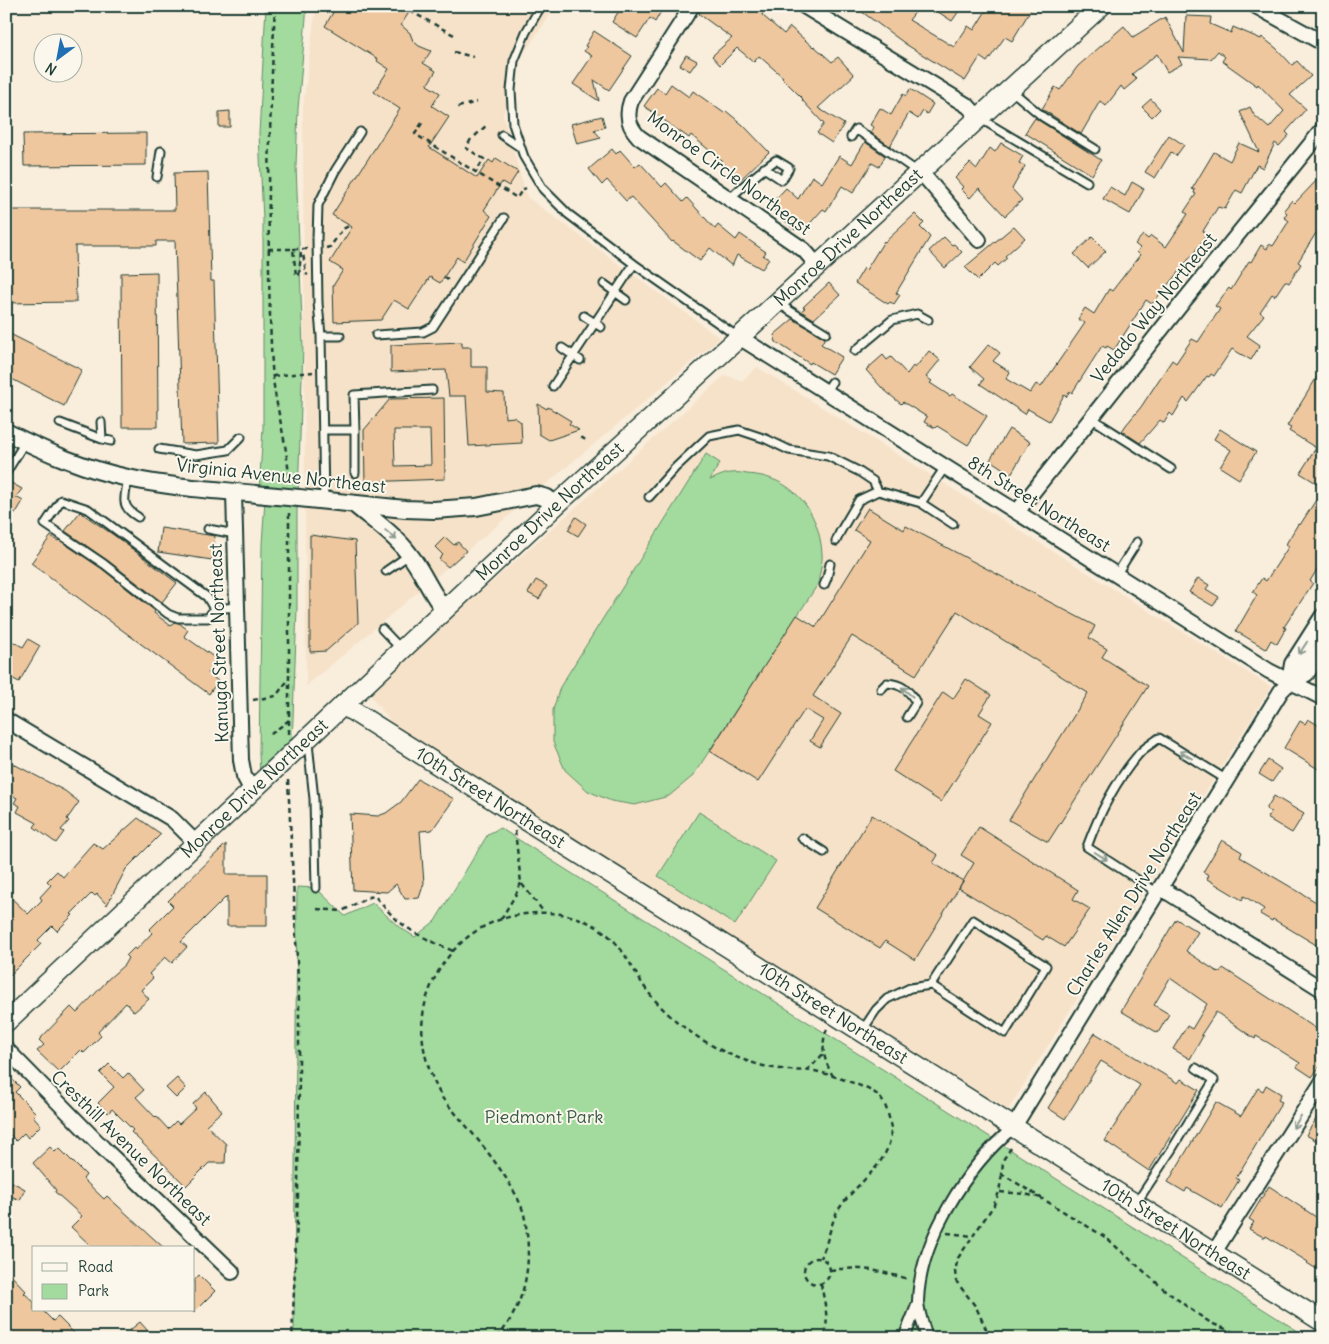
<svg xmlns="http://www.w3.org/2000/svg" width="1329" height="1344" font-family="Delius,sans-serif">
	<rect width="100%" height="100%" fill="#f9eddc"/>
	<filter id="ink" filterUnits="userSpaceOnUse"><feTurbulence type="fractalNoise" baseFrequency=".02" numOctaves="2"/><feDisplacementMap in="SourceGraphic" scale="10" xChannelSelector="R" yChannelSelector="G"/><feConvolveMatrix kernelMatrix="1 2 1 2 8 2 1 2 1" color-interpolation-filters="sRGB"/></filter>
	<g filter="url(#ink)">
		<path fill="#f6e2c9" d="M316,6H556L522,56L503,115L527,197L720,338L306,686L303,107Z
			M757,367L1271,687L1008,1110L392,724L368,692L725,375L742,381Z"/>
		<path fill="#a3da9d" stroke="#618c68" d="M266,6H307L298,109L296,166L303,347L298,496L259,492L263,428V220L259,134Z
			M706,454L720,463L710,480C717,477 725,473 732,473C737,472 742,473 747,474C792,476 819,510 822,553C823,563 819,575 818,584L693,776L669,796L635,805L611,801L588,791L565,770L553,742V710L560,687Z
			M265,500L297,503V608L292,745L260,775L259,753L262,544Z
			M699,812L776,861L735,925L658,876Z
			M500,828L1309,1338H292L294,1329L297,887L316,888L345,916L373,903L399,927L415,937L435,921L488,834Z"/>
		<path fill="#efc79e" stroke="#1f3d34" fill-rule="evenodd" d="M337,6H413L401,25L410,33L413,41L419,46L431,51L423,63L436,71L427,85L440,93L432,106L449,117L429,147L477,178L489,160L493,163L496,158L518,172L509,186L502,182L484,210L491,216L463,262L457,257L440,283L430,277L409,309L394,300L381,320L334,322L333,286L343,270L330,262L352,227L332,215L400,109L374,92L389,69L377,61L378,59L325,26Z
			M622,6H664L655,22L650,18L637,38L612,22Z
			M704,6H755L763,13L762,15L784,34L790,27L813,47L814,46L832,62L838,57L854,75L818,108L844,124L832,143L817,133L824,124L802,100L803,99L782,78L783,77L759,56L754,62L737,48L720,65L712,56L732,38L699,14Z
			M854,6H920L909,20L954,47L968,26L974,30L989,6H1033L1012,41L1005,37L987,62L980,57L965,81L907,45Z
			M929,6H952L959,11L952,21Z
			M1186,16L1211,17L1210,24L1231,33L1233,27L1261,39L1262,37L1276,48L1292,65L1297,61L1311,76L1290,95L1306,109L1286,132L1289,135L1279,146L1275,143L1263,168L1257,165L1242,193L1236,190L1225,209L1218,207L1203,231L1207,234L1193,254L1152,304L1146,300L1114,350L1107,346L1106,348L1102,346L1072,393L1070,391L1066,397L1064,395L1049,421L1028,409L1025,414L980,384L984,379L970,367L989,344L1000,353L993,361L1010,372L1006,379L1030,393L1036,384L1041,387L1085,323L1078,319L1085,308L1094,314L1109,289L1112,291L1140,255L1137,252L1140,248L1135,244L1143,235L1148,239L1151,236L1166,247L1188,214L1184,212L1196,194L1194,193L1195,190L1192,189L1214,152L1230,161L1239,143L1259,152L1240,112L1250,107L1254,115L1269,128L1284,111L1258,84L1257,86L1222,61L1225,57L1218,51L1211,59L1178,57L1182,64L1167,72L1157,54L1132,74L1137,79L1124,90L1121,86L1106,106L1100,101L1081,134L1042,109L1055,87L1060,90L1078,66L1124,26L1133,37L1165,17L1184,53Z
			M594,31L632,56L609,90L594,80L599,101L573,84L592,56L584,51L587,47L585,46Z
			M686,55L697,61L690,71L680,65Z
			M671,84L689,97L693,91L724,113L726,111L743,125L769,152L740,180L721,160L691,135L689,138L644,106L657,88L665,93Z
			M910,89L933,104L927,114L923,111L918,119L909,113L890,146L871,133L874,127L870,125L880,108L891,115L903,94L906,96Z
			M1151,99L1160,109L1152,117L1142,107Z
			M230,111V127H219V112Z
			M602,116L605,127L594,130L601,138L577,144L571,124Z
			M1035,118L1101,160L1092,175L1025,133Z
			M146,133V165L24,166L23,134Z
			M1169,135L1184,145L1176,156L1171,152L1155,178L1145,172Z
			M865,142L885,156L879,167L872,163L853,193L842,186L826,211L823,209L804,230L799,226L795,230L769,206L786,188L798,199L812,176L822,183L839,156L852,164Z
			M1001,143L1023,156L1019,163L1025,166L1012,189L1022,200L1005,216L979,188L970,198L961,189L963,187L955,178L970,163L977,169L990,148L995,152Z
			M612,149L616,154L620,150L635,167L640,163L662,187L666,183L683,202L687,198L715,229L718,225L736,240L740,234L766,252L763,256L769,259L762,269L737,255L732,266L710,248L700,261L673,241L672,242L631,197L626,201L607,180L602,185L589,169Z
			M208,172L211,281H214L219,443L182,444L175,241H156V246H75L76,302L6,303V210H175L174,173Z
			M1317,180L1323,186V239L1316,233L1298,262L1301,264L1289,283L1285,281L1275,296L1272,294L1260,312L1264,315L1247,336L1260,345L1251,360L1232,349L1214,376L1211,374L1209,377L1207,376L1188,402L1184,398L1173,416L1170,413L1164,423L1160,420L1140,443L1122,431L1126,425L1141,407L1172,360L1176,363L1192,339L1198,342L1220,309L1215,306L1229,288L1231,290L1249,261L1251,262L1261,245L1267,249L1269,244L1273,246L1289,221L1284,217L1287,213L1284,210L1292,200L1295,203Z
			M1132,182L1144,189L1130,214L1103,199L1110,187L1125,196Z
			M915,214L924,223L920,227L930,237L896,293L900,295L894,304L890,302L888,304L855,283L864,268L866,270L884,241L885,242Z
			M1014,226L1025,238L1005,256L1007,258L998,266L995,263L978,280L965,267Z
			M944,237L952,245L954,244L962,252L945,268L929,251Z
			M1092,237L1106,251L1088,268L1074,254Z
			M157,272L158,427H122L121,273Z
			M829,283L840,295L814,319L801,311L805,308L803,307Z
			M793,319L825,338L821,344L842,357L831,374L811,362L810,364L776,342L774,335Z
			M6,332L82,370L64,406L6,376Z
			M462,342V347H471V367H487V392L504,393L505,418L514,417L521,422L522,443L469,446L466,396H449L446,370L391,372V345Z
			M929,351L940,360L926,377L932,381L930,383L950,396L952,394L987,416L968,445L937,426L935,428L924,422L927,417L903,402L901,404L882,388L866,370L883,355L887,360L891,357L907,374L913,366L915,368Z
			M1323,367V487L1300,473L1316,448L1289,431L1291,428L1287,426Z
			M444,398L445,479L365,482L364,430L390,399ZM394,430H430L431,465L395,466Z
			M538,404L547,409L548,407L571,421L569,424L579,430L549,440L539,434Z
			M1009,429L1030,442L1011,474L990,460Z
			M1220,429L1256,452L1239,479L1220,467L1231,450L1214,439Z
			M6,480L22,489L16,497L23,501L16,513L9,509L6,514Z
			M1323,489V560L1310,581L1313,583L1284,627L1286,628L1277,644L1271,640L1266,649L1236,631L1257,595L1253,592L1262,578L1266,581L1289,546L1286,544L1298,524L1300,525Z
			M868,508L904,530L906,526L1095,626L1089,638L1107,649L1102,657L1148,686L1048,842L1009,820L1088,693L957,611L916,675L852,636L813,696L841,714L820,747L810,741L823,720L805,709L758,782L710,751L797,615L816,627L870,540L854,530Z
			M80,512L115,536L177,583L162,602L107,560L65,531Z
			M576,517L586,524L578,536L568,530Z
			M161,528L215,536L212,560L158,552Z
			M310,535L355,541L358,623L326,651L310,652Z
			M51,536L58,541L59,540L101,568L155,611L154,613L171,626L174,622L179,623L188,630L184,636L218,660L208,673L218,681L209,694L31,563Z
			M445,537L454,545L458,542L466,551L448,567L439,559L443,555L435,547Z
			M1198,578L1209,585L1206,589L1219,597L1213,606L1189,592Z
			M536,580L547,586L539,599L528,593Z
			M6,638L23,647L28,639L40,646L19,682L6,675Z
			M966,679L991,695L979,714L992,722L941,802L893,771L943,692L953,699Z
			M1308,719L1323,728V772L1284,748L1300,721L1305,724Z
			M6,760L65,791L79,802L67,819L69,821L61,830L64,832L56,843L34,827L37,823L17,812L20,806L14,803L17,798L6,792Z
			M1268,760L1281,769L1272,782L1259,774Z
			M418,779L454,799L432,830L420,831L424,883L419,898L405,899L396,884L387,892L353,890L350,814L378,816L386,813L401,802Z
			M1274,796L1304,814L1292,833L1267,818L1271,812L1266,809Z
			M872,815L938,855L933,863L963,881L915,960L885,941L880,948L815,908Z
			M138,818L161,834L126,869L107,905L97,894L95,896L92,893L71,914L73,915L57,931L52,926L38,940L41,944L6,979V893L28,914L42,900L40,897L51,885L47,881L57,871L63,877L93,843L103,849Z
			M979,827L1078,890L1073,899L1090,909L1064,947L1046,936L1043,940L959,888L974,863L961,855Z
			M1222,840L1242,852L1240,857L1323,906V949L1273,919L1272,921L1260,914L1264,909L1244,896L1242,900L1207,879L1209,875L1203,872Z
			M226,844V874H267V926H227V896L181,942L187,947L172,963L165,957L149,974L153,978L141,990L149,999L134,1012L126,1003L98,1032L101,1036L84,1053L81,1050L59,1072L37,1051L44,1045L39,1040L71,1007L77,1013L106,982V981L124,965L128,958L126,956L134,948L136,950L152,933L149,930L173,906L168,901Z
			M1176,919L1198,932L1186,951L1216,971L1220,972L1223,968L1323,1033V1062L1312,1077L1297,1067L1300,1063L1267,1042L1256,1036L1255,1039L1216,1012L1201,1035L1203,1036L1190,1059L1173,1049L1187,1026L1192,1029L1207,1004L1170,978L1154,1005L1169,1014L1158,1033L1121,1011Z
			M1095,1033L1178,1083L1181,1079L1199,1090L1149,1171L1105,1141L1140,1085L1101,1061L1065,1119L1048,1108Z
			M109,1064L123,1078L128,1073L144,1090L136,1097L155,1117L156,1116L168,1129L176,1121L179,1124L196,1108L193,1104L206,1092L222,1111L206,1125L226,1144L225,1163H209L186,1186L131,1132L133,1130L112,1109L108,1113L98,1103L114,1087L100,1073Z
			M6,1073L20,1087L15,1092L36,1113L33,1116L41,1125L28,1138L24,1133L16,1141L6,1131Z
			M177,1078L186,1088L176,1098L166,1088Z
			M1266,1085L1281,1094L1278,1100L1282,1102L1236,1178L1239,1180L1222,1208L1187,1188L1185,1192L1168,1182L1216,1102L1241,1116L1258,1088L1263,1091Z
			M1323,1108V1144L1306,1135Z
			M50,1147L55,1152L59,1148L86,1175L83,1179L104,1199L107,1196L164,1248H93L71,1227L82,1216L55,1192L56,1190L33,1163Z
			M12,1182L25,1189L20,1200L6,1194Z
			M1269,1186L1319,1219L1315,1224L1323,1229V1273L1307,1263L1308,1262L1266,1236L1265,1238L1249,1229L1254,1222L1249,1219Z
			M6,1270L26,1291L24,1293L34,1302V1310H42L53,1321L58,1317L79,1338H6Z
			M199,1275L215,1291L194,1312V1281Z
			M140,1322L154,1338H136L130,1330Z"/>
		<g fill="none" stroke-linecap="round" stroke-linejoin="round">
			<g stroke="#1f3d34" stroke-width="11">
				<path id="service" d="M541,6L526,32L514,61L511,90L513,124L524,157L543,189L568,214L634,264L738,337
					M1012,91L1043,117L1095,149
					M981,119L1087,182
					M502,135L520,147
					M851,137L856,129L918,172
					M157,177L161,151
					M729,199C744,185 759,172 776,160L789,168L782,180L764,168
					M604,284L626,300
					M779,304L826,333
					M584,316L601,327
					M376,335L423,332L433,327L504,218
					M321,336L318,303L317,239L318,205L335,171L360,132
					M562,348L580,360
					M855,351L892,320L917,314L928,320
					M553,386L634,264
					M825,392L832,382
					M1091,418L1171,469
					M101,422L102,439
					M60,423L102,439L111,441
					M323,430H355V473
					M355,430L354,395L432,390
					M159,449L196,455L228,450L241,437
					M945,467L921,503L953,524
					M6,473L25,442
					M128,479C125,497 119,506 138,517
					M649,497L675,468L709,436L739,430L766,439L789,450L828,456L858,471L873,481L878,491
					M61,500L88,509L207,597L214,609L208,618H178L168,614L104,564L45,524Z
					M324,500L321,336H340
					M208,529L235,534
					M836,541L840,532L859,500L878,491L921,503
					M386,571L409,555
					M1116,575L1137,542
					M824,585L827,578L830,564
					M214,609L237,607
					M382,629L401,649
					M881,689L887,683C901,684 910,690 916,703L907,717
					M308,743L314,799L316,888
					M802,838L824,852
					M1158,893L1087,847C1099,814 1115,782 1138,755C1143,748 1152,744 1159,738L1227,780
					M862,1031L876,1010L887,999L910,988L931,985L1005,1033L1046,966L973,920L931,985
					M1137,1202L1172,1149L1214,1080L1196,1068"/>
			</g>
			<g stroke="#1f3d34" stroke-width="14">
				<path id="pedestrian" d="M904,1338L918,1303
					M927,1338C924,1327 918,1312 918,1301C920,1240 967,1166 1013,1128"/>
			</g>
			<g stroke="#1f3d34" stroke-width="18">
				<path id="minor" d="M692,6L631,101C626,115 628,126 639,137L804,250L817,265
					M804,6L968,106L978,117
					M1256,6L1323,43
					M920,171L979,240
					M739,337L1269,671L1323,698
					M234,492L241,760L244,776L252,791
					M1017,512L1183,302L1323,129
					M6,720L172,819L196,843
					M1161,888L1323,990
					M6,1049L103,1148L232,1272
					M1013,1128L1281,691L1290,682
					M1213,1254L1323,1081"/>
			</g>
			<g stroke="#1f3d34" stroke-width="20">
				<path id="tertiary" d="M6,432C46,452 85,469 128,478C173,488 220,490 266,495
					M299,498L405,509L434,510L476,507L536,495L547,498L556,505
					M354,504C373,520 394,534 409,554C423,571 430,593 445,610
					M1290,682L1293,664L1323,617
					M1290,682L1306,673L1323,647"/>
			</g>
			<g stroke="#1f3d34" stroke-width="22">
				<g id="secondary">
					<path id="s1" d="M343,705L1323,1322"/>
					<path id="s2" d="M6,1022L556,505L1101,6"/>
				</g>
			</g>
			<path stroke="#1f3d34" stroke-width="2.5" stroke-dasharray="5 4" stroke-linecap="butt" d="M275,6C269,126 266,246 272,366C274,405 288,442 289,482
				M410,11L454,35
				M454,52L473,57
				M458,107L477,102
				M422,123L415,134L517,198L522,190L526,188
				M475,136L488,124
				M471,139L466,148L484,159L476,172
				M326,248L330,247L343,229L349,226
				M268,249H293L296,275H299L301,253H303L306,274L308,275
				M293,249H308
				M444,277L449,281
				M273,376L313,372
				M581,437L587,441
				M253,700L276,696L288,680
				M271,734L289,720
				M289,734V512
				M288,780L299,1000V1073L298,1194L292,1338
				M515,831L521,883L543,911
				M317,909L342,911L369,897L375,896C401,929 416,934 453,951
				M501,919L516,894L521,883
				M827,1029C820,1046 824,1061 833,1076
				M806,1070L812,1066L823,1054
				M1011,1148L1003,1160L1002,1174L1105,1237L1165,1290L1190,1309L1211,1323L1247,1338
				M1000,1192L1025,1194L1041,1198
				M947,1233L973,1236
				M804 1271a13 13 0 1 1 26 0a13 13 0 1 1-26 0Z
				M830,1270C864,1266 877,1271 909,1279
				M821,1284C824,1301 830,1321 824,1338
				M497,1338C523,1307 531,1273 527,1234C526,1225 525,1216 522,1208C507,1171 469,1129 443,1099C425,1068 416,1032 427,997C438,963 462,934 496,921C535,907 585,909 615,942C630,959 638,981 653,998C677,1026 710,1048 744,1060C758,1065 774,1069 789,1070C798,1071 806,1070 815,1071C829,1074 862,1085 875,1093C882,1098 886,1106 888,1114C903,1161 854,1180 836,1214C830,1228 827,1244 821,1258
				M990,1338L976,1307L956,1281L955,1271L958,1258L994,1205L999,1192L1002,1174"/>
			<use href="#service" stroke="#fbf7ec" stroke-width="7"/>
			<use href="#pedestrian" stroke="#fbf7ec" stroke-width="10"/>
			<use href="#minor" stroke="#fbf7ec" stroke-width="14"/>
			<use href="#tertiary" stroke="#fbf7ec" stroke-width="16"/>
			<use href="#secondary" stroke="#fbf7ec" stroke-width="19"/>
			<g stroke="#1f3d34" stroke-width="20" stroke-linecap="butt">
				<path id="tertiary-bridge" d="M266,495L299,498"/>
			</g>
			<use href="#tertiary-bridge" stroke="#fbf7ec" stroke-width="16"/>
		</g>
		<defs><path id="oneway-shaft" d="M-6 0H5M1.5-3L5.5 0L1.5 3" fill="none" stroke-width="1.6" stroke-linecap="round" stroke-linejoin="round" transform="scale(1.25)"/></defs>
		<g stroke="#8d9a90">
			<use href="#oneway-shaft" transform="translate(391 535) rotate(40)"/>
			<use href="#oneway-shaft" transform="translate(1303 648) rotate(123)"/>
			<use href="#oneway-shaft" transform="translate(907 692) rotate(-140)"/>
			<use href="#oneway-shaft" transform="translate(1186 755) rotate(-149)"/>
			<use href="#oneway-shaft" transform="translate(1101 856) rotate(32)"/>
			<use href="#oneway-shaft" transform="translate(1297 1122) rotate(122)"/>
		</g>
	</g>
	<g text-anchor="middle" stroke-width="4" stroke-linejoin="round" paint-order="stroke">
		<g font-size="18" fill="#1f3d34" stroke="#fbf7ec">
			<text transform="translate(729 173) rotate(36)" y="6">Monroe Circle Northeast</text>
			<text dy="6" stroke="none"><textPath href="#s2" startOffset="1151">Monroe Drive Northeast</textPath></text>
			<text transform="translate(1154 308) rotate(-51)" y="6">Vedado Way Northeast</text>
			<text transform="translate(281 476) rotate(6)" y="6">Virginia Avenue Northeast</text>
			<text transform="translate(1039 504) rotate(32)" y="6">8th Street Northeast</text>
			<text dy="6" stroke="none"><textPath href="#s2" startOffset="746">Monroe Drive Northeast</textPath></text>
			<text transform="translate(219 643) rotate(-92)" y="6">Kanuga Street Northeast</text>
			<text dy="6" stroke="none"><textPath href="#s2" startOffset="341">Monroe Drive Northeast</textPath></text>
			<text dy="6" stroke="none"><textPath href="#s1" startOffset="174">10th Street Northeast</textPath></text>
			<text transform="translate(1134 894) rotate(-58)" y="6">Charles Allen Drive Northeast</text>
			<text dy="6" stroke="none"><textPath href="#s1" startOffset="579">10th Street Northeast</textPath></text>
			<text transform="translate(131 1148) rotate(44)" y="6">Cresthill Avenue Northeast</text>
			<text dy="6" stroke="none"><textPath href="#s1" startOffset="984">10th Street Northeast</textPath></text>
		</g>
		<g font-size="18" fill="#395c49" stroke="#fbf7ec">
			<text x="544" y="1123">Piedmont Park</text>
		</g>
	</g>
	<rect width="1329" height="1344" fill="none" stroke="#fbf7ec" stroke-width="25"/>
	<rect x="12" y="12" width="1304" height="1319" fill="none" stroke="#1f3d34" stroke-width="2" filter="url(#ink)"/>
	<rect x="32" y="1246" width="162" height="65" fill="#fbf7ec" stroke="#a3ada2"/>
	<rect x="42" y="1263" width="25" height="8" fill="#fbf7ec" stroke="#a3ada2"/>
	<text x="78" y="1272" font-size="15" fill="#1f3d34">Road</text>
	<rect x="42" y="1284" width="25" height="15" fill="#a3da9d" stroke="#a3ada2"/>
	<text x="78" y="1296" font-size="15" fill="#1f3d34">Park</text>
	<g transform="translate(58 58) rotate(212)"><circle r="24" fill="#fbf7ec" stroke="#a3ada2"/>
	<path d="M0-4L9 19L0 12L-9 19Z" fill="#1f6fb2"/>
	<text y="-8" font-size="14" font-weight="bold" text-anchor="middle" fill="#1f3d34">N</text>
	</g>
</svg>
